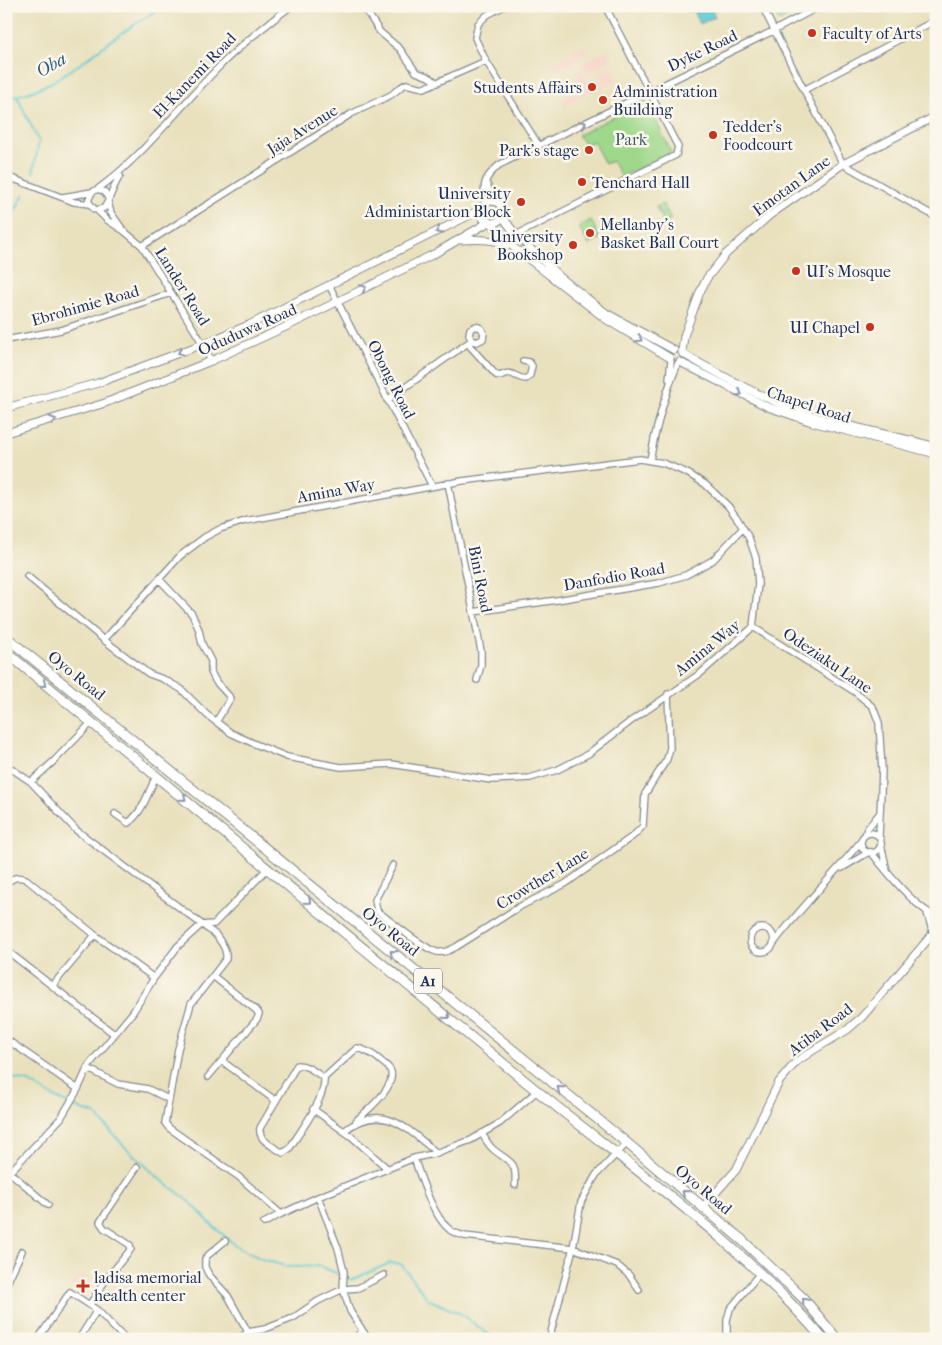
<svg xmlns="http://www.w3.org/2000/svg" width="942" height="1345" font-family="'IM FELL French Canon',serif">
	<rect width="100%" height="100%" fill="#fbf7ec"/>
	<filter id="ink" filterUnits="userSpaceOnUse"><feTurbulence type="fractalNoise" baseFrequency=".02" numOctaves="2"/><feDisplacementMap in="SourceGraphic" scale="10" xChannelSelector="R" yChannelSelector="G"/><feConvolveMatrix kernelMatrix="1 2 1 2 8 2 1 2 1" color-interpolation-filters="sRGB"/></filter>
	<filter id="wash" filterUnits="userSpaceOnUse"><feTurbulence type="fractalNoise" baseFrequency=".0096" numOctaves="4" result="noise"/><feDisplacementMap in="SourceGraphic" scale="20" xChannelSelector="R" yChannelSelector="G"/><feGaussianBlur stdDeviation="1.12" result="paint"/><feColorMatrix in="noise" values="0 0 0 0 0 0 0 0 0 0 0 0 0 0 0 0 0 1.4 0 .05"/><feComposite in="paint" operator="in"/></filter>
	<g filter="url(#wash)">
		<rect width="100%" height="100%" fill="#e9e1be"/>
		<path fill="#f6d1c5" d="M584,46L588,54L555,71L551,63Z
			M608,50L612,59L587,72L582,63Z
			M612,67L618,79L605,85L599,74Z
			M582,70L589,85L600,79L603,86L565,105L562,99L571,94L564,85L578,78L576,73Z
			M79,1274L96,1286L87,1299L70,1286Z"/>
		<path fill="#9fd88b" stroke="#5d8474" d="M771,6H805L806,7L779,21Z
			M646,100L671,152L621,177L612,161L605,164L593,141L585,145L578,135Z
			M663,204L671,219L664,223L656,207Z
			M591,220L600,239L589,245L579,227Z"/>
		<path fill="#5cc9d1" stroke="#3c7c98" d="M692,6H710L715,17L700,24Z"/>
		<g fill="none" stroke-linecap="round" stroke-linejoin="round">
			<path stroke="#5cc9d1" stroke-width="2" d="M17,96L39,142L33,172
				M6,99L33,91L52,82L80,64L113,39L163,6
				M6,228L24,194
				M6,1077L29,1082L52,1096L82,1110L95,1114L123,1145L160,1179L189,1201L214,1227L239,1248L262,1259L288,1267L319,1266L341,1275
				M346,1277L351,1280L390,1263L401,1264L428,1299L463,1315L494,1339"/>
		</g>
	</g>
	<g filter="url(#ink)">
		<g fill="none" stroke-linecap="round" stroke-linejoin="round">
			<g stroke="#82888e" stroke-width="8">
				<path id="minor" d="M363,6L380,32L400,49L416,72L429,77L437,83
					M504,6L487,15L478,24L475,38L486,61L539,146
					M762,6L804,90L843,164L936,217
					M804,90L936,20
					M6,176L74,202L89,204
					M486,182L494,202
					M98,189C143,156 177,110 216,70C239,46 265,26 291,6
					M63,197L92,192
					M108,198L105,192L98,189L92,192L88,201L94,209L97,210L104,208C110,200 113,186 120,176
					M108,202L111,213L121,227
					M486,204C482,184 484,178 499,165L775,30L820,6
					M97,210L107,220L124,231L142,246L203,344L211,361
					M506,240L676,155L678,147L605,6
					M142,246L351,114L391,95L401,87L406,84L424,88L486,61
					M329,285L432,486
					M6,340L61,330L171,293
					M468,344L496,375L500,376C513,369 514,378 526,379L530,375L532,366L529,362L523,361
					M669,379L671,361
					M387,400L472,340L477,342L483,339L484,333L481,328L476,326L470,329L469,335L472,340
					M650,460C656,426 665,394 678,363
					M448,483L481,651V665L477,680
					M27,576L104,640L149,674L163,679L181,689L207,715L231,733L255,744L287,757L341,767L391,764L491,780L530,778L557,770L588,754L631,721L701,673L753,627L758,584L756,558L749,538L737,518L728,506L705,484L687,473L663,463L640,459L462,481L245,521L220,529L205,537L180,556L104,640
					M159,579L192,614L199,630L202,644L211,661V672L216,682L229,696L230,699L216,722
					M473,612L557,600L659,583L686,575L713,560L743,528
					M753,627L855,692L873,707L879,723L882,770L879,836
					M6,765L31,782L76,830L216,935C222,944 227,949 226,959L191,1004L178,1049L165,1123L169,1128L239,1177L281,1214
					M31,782L55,760L92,722
					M115,814L128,823C143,812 149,791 156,776
					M861 843a10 10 0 1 1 20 0a10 10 0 1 1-20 0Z
					M865,835L867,829L879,814
					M881,844L887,871
					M871,852C885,870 916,909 936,916
					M393,865L375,900L377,911C392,922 422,948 437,952C445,953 450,950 456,947L519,907L565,884L633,836L643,826L645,794L667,759L670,748L668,694
					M842,868L869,852
					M6,884C12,877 18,876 26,879L95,935L154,978
					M927,913L933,933
					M750 940a12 12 0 1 1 24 0a12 12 0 1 1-24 0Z
					M774,943C801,907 833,876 861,841
					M6,950L114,1034
					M52,986L95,935
					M6,1039L78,1089
					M222,1061L276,1101
					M297,1065C308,1065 315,1072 324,1078C326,1098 300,1132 289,1149L283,1153C273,1146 258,1141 260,1128Z
					M87,1068L118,1084L148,1089L168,1099
					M208,1077L257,1019L259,1014L256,1010L213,976
					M324,1078L357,1048C367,1050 373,1054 381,1061C384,1064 390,1067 391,1072C395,1089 366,1111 356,1121
					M313,1109L352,1137L388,1169
					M344,1131C383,1101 406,1128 437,1153
					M482,1133C485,1139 489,1146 494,1150C510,1163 517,1160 515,1185
					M414,1158C421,1178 433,1217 450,1230C453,1233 460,1234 464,1236L573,1248L617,1265L629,1275L639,1290
					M6,1169L48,1205
					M6,1176L61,1118L78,1089L89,1065L133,1012L154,978L178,946L201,925L214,924L268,868
					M318,1197L338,1248L344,1272L343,1289L350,1311L368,1339
					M264,1223L281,1214L318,1197L414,1158L433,1154L471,1140L500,1123L537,1091
					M225,1241L207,1256L205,1259V1267L209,1275L228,1296L248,1332
					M6,1285L22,1251
					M90,1304L105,1281L131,1249L130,1245L104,1228L100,1222L137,1167
					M727,1332V1320L730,1309L760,1273
					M38,1339L70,1292L97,1310L125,1339
					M79,1339L97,1310
					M239,1339L248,1332L265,1329L293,1318L318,1301L343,1289L358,1288L384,1275
					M354,1339L362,1331
					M555,1339L552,1336L551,1332L573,1248L581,1202L596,1175L627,1143"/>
			</g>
			<g stroke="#82888e" stroke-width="9">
				<path id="tertiary" d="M481 212a11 11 0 1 1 22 0a11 11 0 1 1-22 0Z
					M502,216L516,235L560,277L593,303L606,313L674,350
					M491,223L513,247L607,320L670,358
					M461,240C478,239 493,239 509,245
					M682,352L684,336L700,292L707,278L726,254L770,215L843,164L936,116
					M683,354C714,371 745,389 778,403C828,424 883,432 936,447
					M680,362L768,407L812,422L936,454
					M6,408L98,383L203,344L249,325L482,209
					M6,433L105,403L211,361L294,323L434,254L489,222
					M702,1208L736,1170L779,1082L796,1062L812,1051L847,1030L862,1017L936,930"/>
			</g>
			<g stroke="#82888e" stroke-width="11">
				<path id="trunk" d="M6,637L627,1143L742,1240L804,1299L837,1339
					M6,652C183,797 358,946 536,1090C634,1170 740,1242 823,1339"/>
			</g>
			<use href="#minor" stroke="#fff" stroke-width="5.5"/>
			<use href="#tertiary" stroke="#fff" stroke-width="7"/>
			<use href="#trunk" stroke="#fff" stroke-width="9"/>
		</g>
		<defs><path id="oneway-chevron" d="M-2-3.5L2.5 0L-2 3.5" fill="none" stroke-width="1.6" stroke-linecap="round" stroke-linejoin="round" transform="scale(1.25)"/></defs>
		<g stroke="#8d97ae">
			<use href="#oneway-chevron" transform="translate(583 124) rotate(-27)"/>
			<use href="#oneway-chevron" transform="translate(439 231) rotate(154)"/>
			<use href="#oneway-chevron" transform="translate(363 288) rotate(-26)"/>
			<use href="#oneway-chevron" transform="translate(639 339) rotate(30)"/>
			<use href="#oneway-chevron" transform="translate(181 352) rotate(160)"/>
			<use href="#oneway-chevron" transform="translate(739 393) rotate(28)"/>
			<use href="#oneway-chevron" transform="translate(53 420) rotate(-17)"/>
			<use href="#oneway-chevron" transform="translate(43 684) rotate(40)"/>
			<use href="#oneway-chevron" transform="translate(183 798) rotate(40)"/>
			<use href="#oneway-chevron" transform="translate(308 901) rotate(40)"/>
			<use href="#oneway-chevron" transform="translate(393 953) rotate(-141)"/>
			<use href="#oneway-chevron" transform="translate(447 1016) rotate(40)"/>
			<use href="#oneway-chevron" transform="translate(560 1089) rotate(-141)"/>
			<use href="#oneway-chevron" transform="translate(685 1193) rotate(-139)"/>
			<use href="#oneway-chevron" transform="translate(805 1301) rotate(-132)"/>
		</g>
	</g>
	<g fill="#c8321e" stroke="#fbf7ec" stroke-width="2">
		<circle cx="812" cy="33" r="5"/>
		<circle cx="592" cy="87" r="5"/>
		<circle cx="603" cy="100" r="5"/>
		<circle cx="713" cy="135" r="5"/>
		<circle cx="589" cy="150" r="5"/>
		<circle cx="582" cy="182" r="5"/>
		<circle cx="521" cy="202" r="5"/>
		<circle cx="590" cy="233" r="5"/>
		<circle cx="573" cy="245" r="5"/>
		<circle cx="796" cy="271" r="5"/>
		<circle cx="870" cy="327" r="5"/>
		<path d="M80.5 1278.5h5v5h5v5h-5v5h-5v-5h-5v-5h5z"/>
	</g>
	<g text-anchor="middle" stroke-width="5" stroke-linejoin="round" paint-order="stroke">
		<rect fill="#fbf7ec" stroke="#5e6b89" stroke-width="1" x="414" y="968.5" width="28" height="25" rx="4"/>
		<g font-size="15" font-weight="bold" fill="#1b2f5e">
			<text x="428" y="986">A1</text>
		</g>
		<g font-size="16" fill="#1b2f5e" stroke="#fbf7ec" text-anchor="start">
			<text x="822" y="39">Faculty of Arts</text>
			<text x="582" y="93" text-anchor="end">Students Affairs</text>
			<text x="613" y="97">Administration<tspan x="613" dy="18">Building</tspan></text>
			<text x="723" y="132">Tedder's<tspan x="723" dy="18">Foodcourt</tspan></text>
			<text x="579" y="156" text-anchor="end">Park's stage</text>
			<text x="592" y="188">Tenchard Hall</text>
			<text x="511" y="199" text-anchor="end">University<tspan x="511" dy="18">Administartion Block</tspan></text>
			<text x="600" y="230">Mellanby's<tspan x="600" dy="18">Basket Ball Court</tspan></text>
			<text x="563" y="242" text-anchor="end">University<tspan x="563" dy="18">Bookshop</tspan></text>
			<text x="806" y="277">UI's Mosque</text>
			<text x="860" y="333" text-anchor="end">UI Chapel</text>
			<text x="94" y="1283">ladisa memorial<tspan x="94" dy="18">health center</tspan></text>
		</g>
		<g font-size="16" fill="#1b2f5e" stroke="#fbf7ec">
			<text transform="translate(702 50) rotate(-26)" y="6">Dyke Road</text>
			<text transform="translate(194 75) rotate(-46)" y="6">El-Kanemi Road</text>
			<text transform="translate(302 129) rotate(-32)" y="6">Jaja Avenue</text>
			<text transform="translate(791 185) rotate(-36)" y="6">Emotan Lane</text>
			<text transform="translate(183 286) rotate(58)" y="6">Lander Road</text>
			<text transform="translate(85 305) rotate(-16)" y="6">Ebrohimie Road</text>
			<text transform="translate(247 329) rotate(-24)" y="6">Oduduwa Road</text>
			<text transform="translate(392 379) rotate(63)" y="6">Obong Road</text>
			<text transform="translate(809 404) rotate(18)" y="6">Chapel Road</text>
			<text transform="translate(336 490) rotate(-10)" y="6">Amina Way</text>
			<text transform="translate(614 576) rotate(-10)" y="6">Danfodio Road</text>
			<text transform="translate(481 579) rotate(79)" y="6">Bini Road</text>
			<text transform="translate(707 647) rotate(-39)" y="6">Amina Way</text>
			<text transform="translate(828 660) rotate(34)" y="6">Odeziaku Lane</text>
			<text transform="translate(77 675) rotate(39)" y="6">Oyo Road</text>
			<text transform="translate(542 878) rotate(-31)" y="6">Crowther Lane</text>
			<text transform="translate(391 931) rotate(39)" y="6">Oyo Road</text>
			<text transform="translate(820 1029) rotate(-37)" y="6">Atiba Road</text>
			<text transform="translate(704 1189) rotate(40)" y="6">Oyo Road</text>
		</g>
		<g font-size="16" fill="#3c5969" stroke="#fbf7ec">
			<text x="631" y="145">Park</text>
		</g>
		<g font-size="18" font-style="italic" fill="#2e5d80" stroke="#fbf7ec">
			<text transform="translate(51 65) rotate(-30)" y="6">Oba</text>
		</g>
	</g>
	<rect width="942" height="1345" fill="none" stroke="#fbf7ec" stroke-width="25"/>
</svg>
